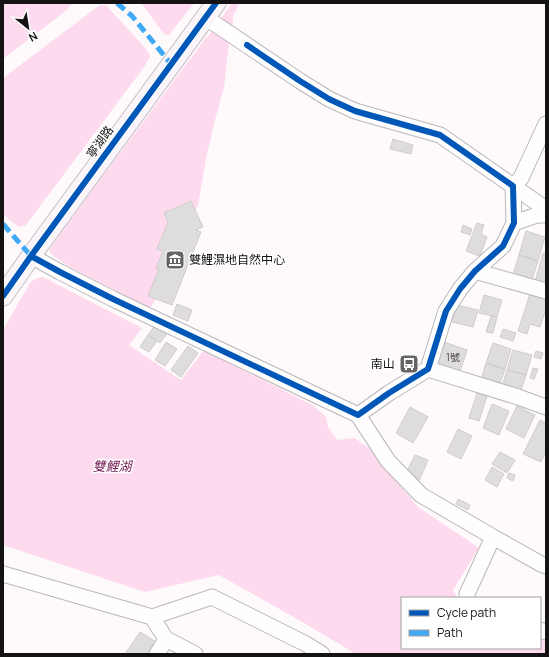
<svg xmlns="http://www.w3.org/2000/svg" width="549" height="657" font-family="Manrope,'Noto Sans TC',sans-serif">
	<rect width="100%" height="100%" fill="#fefafc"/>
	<path fill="#fddaed" d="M3,3H72L67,10L3,59Z
		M141,3H194L169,35L164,34Z
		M232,3H240L233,16V25L228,50L224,88L216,116L206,158L198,206L195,211L190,201L164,213L168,222L158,249L163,251L159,269L148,296L156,299L150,308L66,265L51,254L49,250L91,192L205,39L215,28Z
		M100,5H106L147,50L150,57L144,67L32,217L26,225L19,227L8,219L3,213V78Z
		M43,277L142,328L129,345L181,380L204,350L314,406L326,417L328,427L337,440L355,438L371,450L418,507L479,548L453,590L457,598H402V648H540V639L546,641V654H356L292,616L219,575L145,592L3,545V330L30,283L35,279Z"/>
	<path fill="#dfdcdd" stroke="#cfccce" d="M393,139L413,145L411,154L390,149Z
		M191,201L203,227L196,230L201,232L172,305L148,296L159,269L156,268L163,251L157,249L168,222L164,213Z
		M477,223L484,225L481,234L487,237L480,256L466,251Z
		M463,225L472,229L470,235L461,232Z
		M526,231L545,237L538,261L519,255Z
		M543,253L546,254V289L534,285Z
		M519,255L538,261L531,283L512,278Z
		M530,294L546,299V309L540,327L530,324L527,334L518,331Z
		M484,295L502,300L497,317L479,313Z
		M177,304L192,310L188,321L173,315Z
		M457,305L478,310L473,327L452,322Z
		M491,316L497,317L493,333L486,332Z
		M156,324L168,332L160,343L148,335Z
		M503,329L516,333L513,341L500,337Z
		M148,335L157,341L149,352L140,347Z
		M166,342L177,349L165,366L155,360Z
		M444,342L467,350L460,372L437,364Z
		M493,343L511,349L505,369L486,363Z
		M188,346L198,353L181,377L171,370Z
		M513,350L532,355L526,375L507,370Z
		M536,351L543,353L541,359L534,357Z
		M486,363L505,369L498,389L480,383Z
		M533,368L538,369L534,379L530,378Z
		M507,370L526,375L519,396L501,390Z
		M477,393L487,396L479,421L469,418Z
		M492,404L509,411L499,435L483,428Z
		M517,406L535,415L524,438L506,429Z
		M410,407L428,417L413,443L396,433Z
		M540,420L546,423V451L541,462L523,454Z
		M458,429L472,436L461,459L447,452Z
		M500,452L515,460L507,473L492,464Z
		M415,455L428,460L419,481L405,475Z
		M492,467L504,474L497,487L485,480Z
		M509,473L515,475L513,481L507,478Z
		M458,499L470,505L468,510L456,504Z
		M140,632L158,643L151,654H125Z"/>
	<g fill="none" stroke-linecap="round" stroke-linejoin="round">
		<g stroke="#bab7b9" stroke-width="17">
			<path id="minor" d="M546,124L521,178L513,186L546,209
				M514,223L537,215H546
				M31,256L60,272L113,299L358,415L389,393L428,369L446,311L460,289L475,271L503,246L514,223L513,186L440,135L355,111L329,99L300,81L205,17
				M475,271L546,291
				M428,369L518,397L546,407
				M358,415L388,461L421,495L493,537L467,594V598
				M493,537L541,564L546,566
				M3,574L152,617L212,597L306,644L322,654
				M152,617L166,639L195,654
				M540,630L546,632
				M157,654L166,639"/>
		</g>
		<g stroke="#c8bfc4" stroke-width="21">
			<path id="major" d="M3,296L31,256L216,3"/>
		</g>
		<use href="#minor" stroke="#fffeff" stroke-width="15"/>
		<use href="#major" stroke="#faf5f8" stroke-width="19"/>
		<path stroke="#3fa9f5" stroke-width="5" stroke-dasharray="10 5" stroke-linecap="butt" d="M117,3L132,16L171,64
			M3,224L31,256"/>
		<g stroke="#fff" stroke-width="8">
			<path id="cycleway" d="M31,256L60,272L113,299L358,415L389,393L428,369L446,311L460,289L475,271L503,246L514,223L513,186L440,135L355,111L329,99L300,81L247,45
				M3,296L31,256L216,3"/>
		</g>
		<use href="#cycleway" stroke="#0057b8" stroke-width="6"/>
	</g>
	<defs>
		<g id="museum-square" transform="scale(1)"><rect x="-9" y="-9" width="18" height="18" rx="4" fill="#666365" stroke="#fff"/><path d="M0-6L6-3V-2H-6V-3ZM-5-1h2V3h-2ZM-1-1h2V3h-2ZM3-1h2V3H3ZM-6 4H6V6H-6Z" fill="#fff"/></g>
		<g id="bus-square" transform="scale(1)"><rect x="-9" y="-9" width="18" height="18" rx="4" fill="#666365" stroke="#fff"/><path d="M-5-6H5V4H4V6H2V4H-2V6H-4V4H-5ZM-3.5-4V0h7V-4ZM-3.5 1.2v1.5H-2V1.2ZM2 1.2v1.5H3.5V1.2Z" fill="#fff"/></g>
	</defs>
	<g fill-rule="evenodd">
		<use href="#museum-square" x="175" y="260"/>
		<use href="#bus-square" x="409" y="364"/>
	</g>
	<g text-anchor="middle" stroke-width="3" stroke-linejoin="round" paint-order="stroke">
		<g font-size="10" fill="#474446">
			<text x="453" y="361">1號</text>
		</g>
		<g font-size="12" fill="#141213" stroke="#fff">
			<text transform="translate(100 142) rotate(-54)" y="4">寧湖路</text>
		</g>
		<g font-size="12" fill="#141213" stroke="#fff" text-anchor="start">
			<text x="189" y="264">雙鯉濕地自然中心</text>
			<text x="395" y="368" text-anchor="end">南山</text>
		</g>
		<g font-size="13" font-style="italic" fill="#7b255c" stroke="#fff">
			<text x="112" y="471">雙鯉湖</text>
		</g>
	</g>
	<rect width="549" height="657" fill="none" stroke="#141213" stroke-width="8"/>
	<rect x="401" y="597" width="140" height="52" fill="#ffffff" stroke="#a1a0a1"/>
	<rect x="409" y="610" width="20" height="6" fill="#0057b8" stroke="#a1a0a1"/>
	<text x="437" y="617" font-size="12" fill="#141213">Cycle path</text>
	<rect x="409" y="630" width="20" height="6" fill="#3fa9f5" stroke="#a1a0a1"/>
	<text x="437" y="637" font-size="12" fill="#141213">Path</text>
	<g transform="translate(28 28) rotate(150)" stroke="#ffffff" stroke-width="3" paint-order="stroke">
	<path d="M0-3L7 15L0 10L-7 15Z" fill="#141213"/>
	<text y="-6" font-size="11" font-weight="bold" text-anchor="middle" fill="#141213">N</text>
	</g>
</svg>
